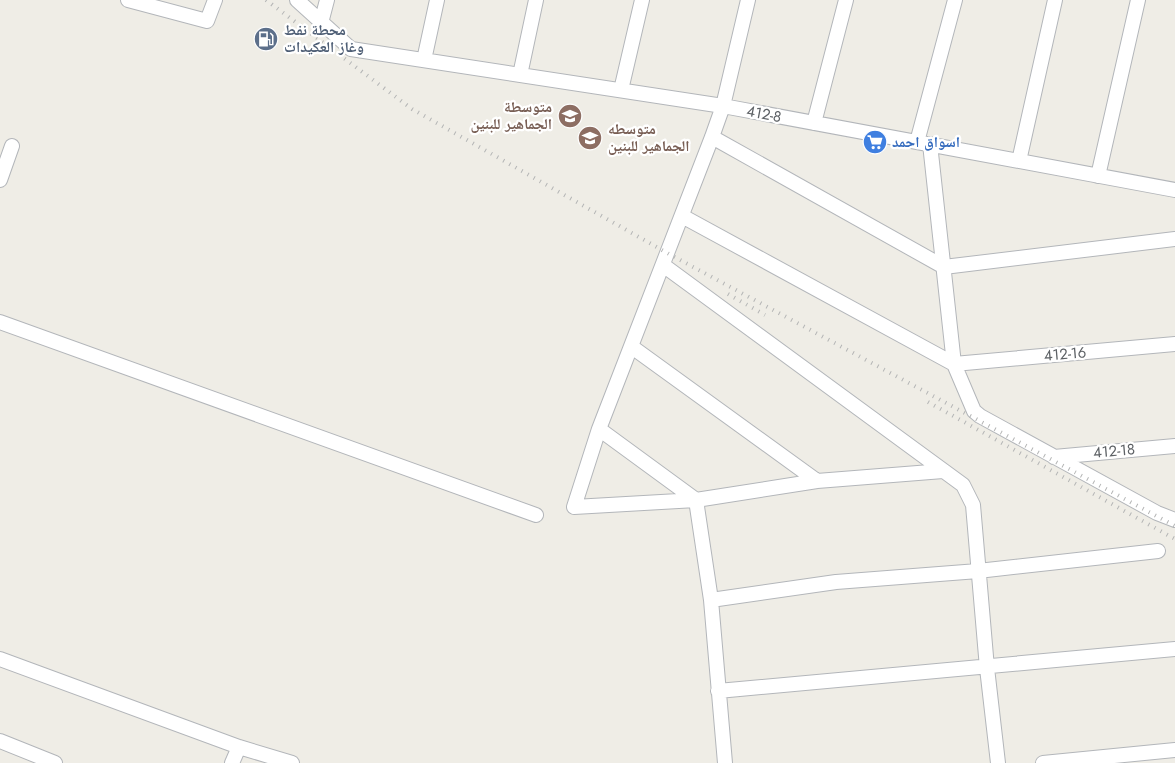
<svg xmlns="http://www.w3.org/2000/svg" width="1175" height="763" font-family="Jost,'Noto Naskh Arabic',sans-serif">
	<rect width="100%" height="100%" fill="#efede6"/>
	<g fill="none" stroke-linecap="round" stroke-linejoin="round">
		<g stroke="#b3b6ba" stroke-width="16">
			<path id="street" d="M128,0L207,21L215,0
				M297,0L351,49L723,106L1175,190
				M748,0L723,106L712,137L599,429L574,507L696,500L817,481L943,471
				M321,23L327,0
				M424,60L437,0
				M520,75L536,0
				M621,90L642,0
				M814,123L846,0
				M712,137L944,267L1175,239
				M917,142L955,0
				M930,144L954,364L974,411L980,416L1157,513L1175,520
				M1019,161L1055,0
				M1098,176L1138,0
				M0,180L12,146
				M682,216L954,364L1175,344
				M663,265L963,485L973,505L987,668L998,763
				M0,322L536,515
				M632,347L817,481
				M599,429L696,500L711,600L725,763
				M1054,457L1175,446
				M711,600L836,582L978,571L1158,551
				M0,659L239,747L292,763
				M718,691L1175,649
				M0,741L55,763
				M232,763L239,747
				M1043,763L1175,750"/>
		</g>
		<use href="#street" stroke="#fff" stroke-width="14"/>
		<path stroke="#b4b5b5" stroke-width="4" stroke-dasharray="1 6" stroke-linecap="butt" d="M266,0L412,109L669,254L1175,526
			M728,294L765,315
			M928,402L1175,539"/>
	</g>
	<defs>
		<g id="fuel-disc" transform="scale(1.25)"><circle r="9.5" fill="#5c6f8a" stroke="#fff"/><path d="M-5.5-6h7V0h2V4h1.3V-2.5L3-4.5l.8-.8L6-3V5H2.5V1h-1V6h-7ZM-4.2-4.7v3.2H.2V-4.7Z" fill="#fff"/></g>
		<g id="school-disc" transform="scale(1.25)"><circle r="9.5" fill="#8d6e63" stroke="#fff"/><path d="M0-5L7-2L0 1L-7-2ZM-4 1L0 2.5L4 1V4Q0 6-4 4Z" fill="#fff"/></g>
		<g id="supermarket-disc" transform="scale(1.25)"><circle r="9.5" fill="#3f7fe0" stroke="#fff"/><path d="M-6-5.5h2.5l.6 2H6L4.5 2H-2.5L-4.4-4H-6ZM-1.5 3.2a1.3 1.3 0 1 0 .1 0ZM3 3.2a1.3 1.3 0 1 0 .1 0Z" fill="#fff"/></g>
	</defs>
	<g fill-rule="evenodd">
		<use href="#fuel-disc" x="266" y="39"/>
		<use href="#school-disc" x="570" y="116"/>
		<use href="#school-disc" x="590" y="138"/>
		<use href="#supermarket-disc" x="875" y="142"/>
	</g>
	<g text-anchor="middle" stroke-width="4.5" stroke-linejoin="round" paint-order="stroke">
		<g font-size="15" font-weight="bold" fill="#4e5e75" stroke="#fff" text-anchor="start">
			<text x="284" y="35">محطة نفط<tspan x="284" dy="17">وغاز العكيدات</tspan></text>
		</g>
		<g font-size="15" font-weight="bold" fill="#785e54" stroke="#fff" text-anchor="end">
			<text x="552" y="112">متوسطة<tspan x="552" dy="17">الجماهير للبنين</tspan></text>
			<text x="608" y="134" text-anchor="start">متوسطه<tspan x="608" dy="17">الجماهير للبنين</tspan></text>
		</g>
		<g font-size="15" fill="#5d6165" stroke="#fff">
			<text transform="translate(764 114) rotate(11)" y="5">412-8</text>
			<text transform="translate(1065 354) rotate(-5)" y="5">412-16</text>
			<text transform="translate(1114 451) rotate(-5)" y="5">412-18</text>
		</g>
		<g font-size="15" font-weight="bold" fill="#366cbe" stroke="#fff" text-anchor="start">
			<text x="892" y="147">اسواق احمد</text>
		</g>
	</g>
</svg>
